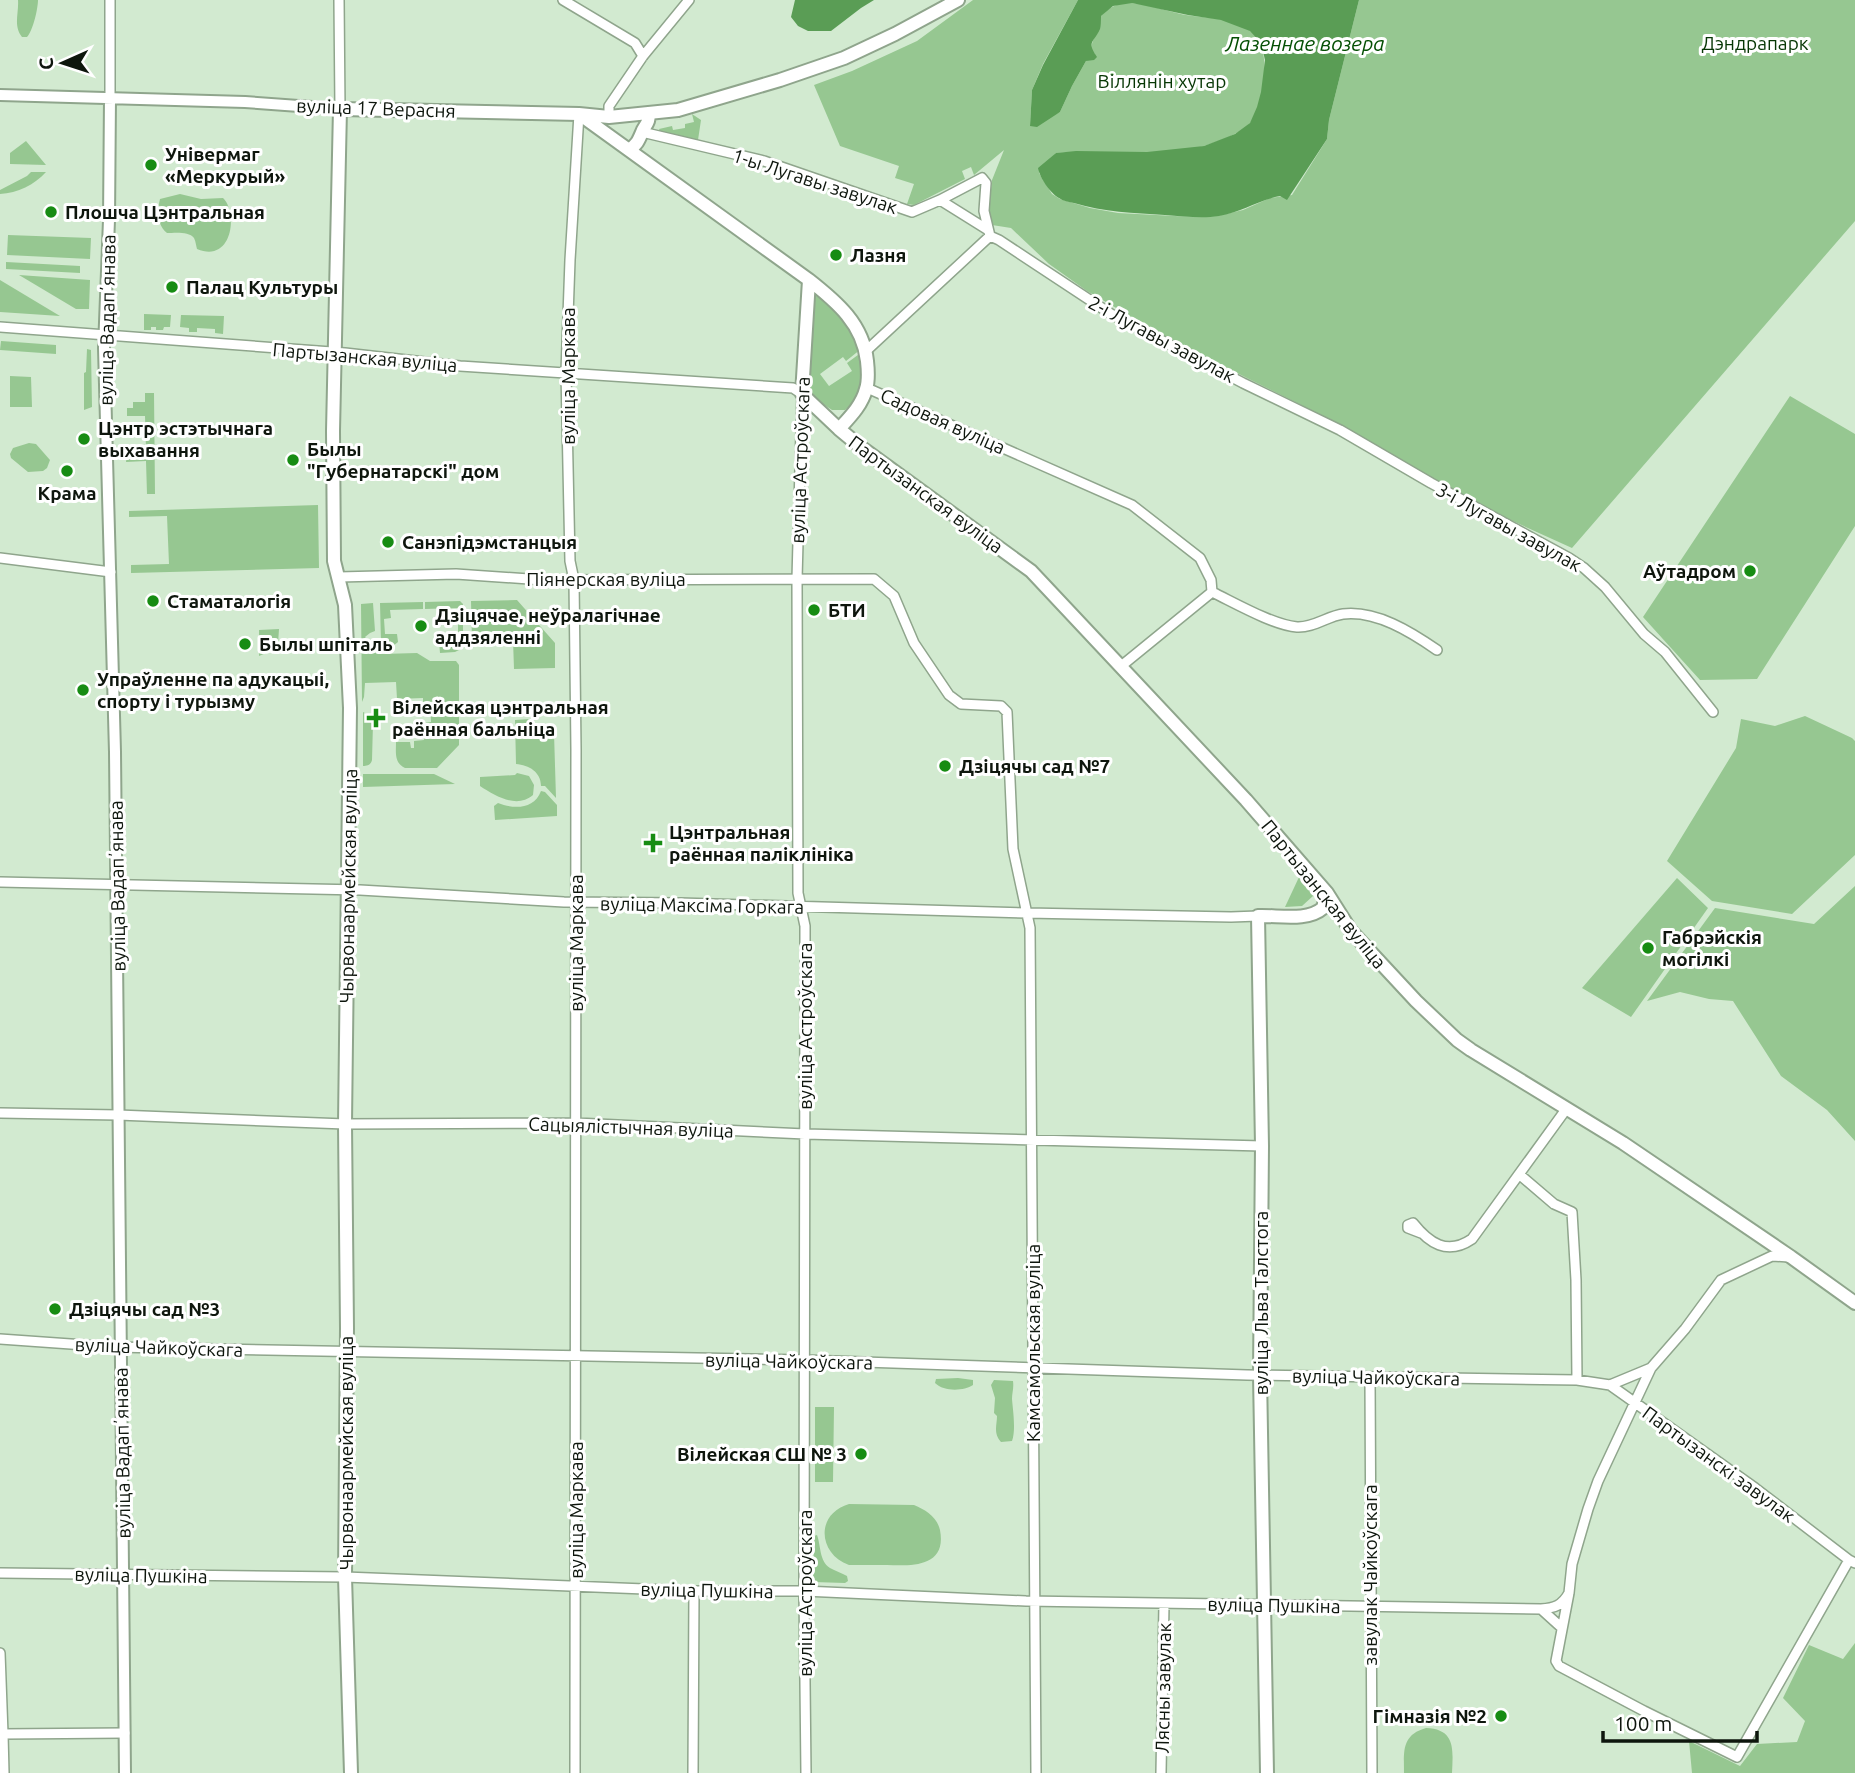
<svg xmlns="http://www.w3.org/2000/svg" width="1855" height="1773" font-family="Ubuntu,sans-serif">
	<rect width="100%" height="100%" fill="#d2ead0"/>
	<path fill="#96c791" d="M18,0H38C38,8 33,31 27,37H22C13,26 19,13 18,0Z
		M973,0H1078L1043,64L1032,90L1030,126L1060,112L1072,86L1086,61L1095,54L1091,50C1093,34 1100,32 1101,16C1107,9 1114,5 1123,3C1139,1 1169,12 1186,15C1198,17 1211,17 1223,20C1232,22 1244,26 1252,32C1273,48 1264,103 1251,122C1243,133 1217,142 1204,146C1157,159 1105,149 1056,153L1039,173L1052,194L1060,199L1090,208L1118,213L1194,217L1217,216L1243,210L1270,198L1292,195L1327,139L1329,120L1359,0H1855V221L1572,548L1493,512L1419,473L1349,429L1173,341L1087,291L1049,264L1011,228L992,225L989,208L992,180L1004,150L974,175L971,167L962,171L965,179L914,205L907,204L914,184L895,178L899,166L840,146L814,85L852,71L917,41Z
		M692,114L701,120L698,140L661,134L659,129L672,126L673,130L685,128V124L694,122Z
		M26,141L46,165L10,164V153Z
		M31,172H46C34,185 18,193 0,194V190L27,176Z
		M180,194L201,199L223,198C238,212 233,264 197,249C196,246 196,242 194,238C189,231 174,233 167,233C157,225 157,211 160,199Z
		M8,235L91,238L90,259L7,255Z
		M6,262L80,266V273L6,269Z
		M19,275L90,280L89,309H76Z
		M0,280L60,316L0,312Z
		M811,288L844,316L861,349L846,361L843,357L820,374L829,386L852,371L847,363L862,352C863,377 867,391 845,410H832L808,394Z
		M144,314L171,315L170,327H164L163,330H156V327H151V330H144Z
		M181,315L224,316L223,334L215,333V329L197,328V332H189V328L180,327Z
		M1,341L56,345V354L0,350Z
		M87,349L91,350L92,407L84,410V373L86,372Z
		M10,376L31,377L32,407H10Z
		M145,393H154L155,494H147L146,461L126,462L128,448H146L145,416H127V408H133V402H145Z
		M1790,396L1855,434V526L1757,679L1700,680L1643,617Z
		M29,443L36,444L50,460L47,468L43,471L28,472L11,458L10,454L13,448Z
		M318,505L319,568L131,573V565L169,564L167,516L129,517V511Z
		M517,600L555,643V668L514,669L513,640L472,641L471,601Z
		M460,601L463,604V648L455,652L440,653L439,641L458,640V608L425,609V602Z
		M423,602V609L390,610L391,618L384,619L385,634H397L398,642L393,646L383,645L381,643L380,603Z
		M373,603L375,631L370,633L365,637L369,642H373V644L382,654L417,653L430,661H456L459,665V745L437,768H405C394,763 396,752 396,742H410L411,748H414V741L424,740V723L431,722L430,705L423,704V698L397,699L396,682L365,683L364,697L362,702L361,604Z
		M279,629L278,644L266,653L259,656V630Z
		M363,712L369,715L373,723L372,760C371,765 367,766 363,766Z
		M1805,716L1852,738L1855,741V855L1792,914L1712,901L1667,861L1736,748L1741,719L1775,726Z
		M530,719V733H554L556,798L545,786H541C541,772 529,765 516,764L515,720Z
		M517,773L529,776L534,785L533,795C517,809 495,796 480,786V777L515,775Z
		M363,774H434L455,784L363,787Z
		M541,791L545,792L557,805V816L495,820L494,806L498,803C513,809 534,810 541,791Z
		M1300,875L1313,890V896L1302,906L1285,907Z
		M1677,878L1708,908L1631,1017L1582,988Z
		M1855,886V1141L1827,1110L1781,1076L1733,1001L1709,999L1680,992L1647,1001L1715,908L1814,924Z
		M936,1379L958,1378L973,1380V1385C964,1391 944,1392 935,1383Z
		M994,1380L1013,1381C1014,1388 1012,1393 1012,1399C1013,1411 1016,1430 1012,1441L1001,1442C993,1433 997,1425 997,1416L994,1413L995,1398L991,1385Z
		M815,1407H834L833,1482H815Z
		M849,1504L914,1505C926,1510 937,1517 940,1530C947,1567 912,1566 887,1565C875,1565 862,1565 849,1565C818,1554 815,1514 849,1504Z
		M817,1535C821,1545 819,1561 830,1568C835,1571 842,1573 847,1576L848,1581L845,1583L813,1582L814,1540V1536Z
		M1855,1643V1773H1692L1689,1741L1740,1766L1757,1744L1797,1742L1805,1721L1783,1698L1809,1645L1843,1659Z
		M1426,1728C1456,1729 1453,1750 1452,1773H1404C1404,1752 1401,1735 1426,1728Z"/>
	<path fill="#5a9d55" d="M795,0H874L861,8L831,31H808L798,26L791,17Z
		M1078,0H1359L1329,120L1327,139L1287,200L1280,196C1259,200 1241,212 1219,216C1201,219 1183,216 1165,215C1134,213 1104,212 1074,203C1069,202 1063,201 1059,198C1050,193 1040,178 1038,168L1056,153L1076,151L1147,152L1204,146L1235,134L1250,123L1257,107L1261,92L1265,60L1261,43L1250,31L1221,20L1188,15L1132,3L1113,6L1101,16C1101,19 1101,26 1100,29C1094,43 1086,41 1097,57L1094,60L1086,61L1072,86L1060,112L1037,127L1030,126L1032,90L1043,65Z"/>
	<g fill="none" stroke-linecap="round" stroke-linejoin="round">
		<g stroke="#8fa58c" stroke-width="12">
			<path id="minor" d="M339,0L340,109
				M563,0L635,43L643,56
				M110,98V0
				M609,117V106L643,56L689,0
				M642,132L764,161L912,212L940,200L982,178L986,183L984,211L990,236
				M940,200L988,230
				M990,236L999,240L1111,314L1243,383L1340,430L1431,483L1569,558L1584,568L1605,587L1644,634L1665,652L1713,712
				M0,327L345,353L460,366L793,388L802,394L797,579L798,893L805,926V981L804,1591L806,1773
				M866,351L990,236
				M867,388L1132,505L1200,558L1211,580L1212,592L1120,667
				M0,558L111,572
				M339,577L456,574L543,580L874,579L894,596L914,643L949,695L961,704L1001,706L1007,712L1013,849L1030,928L1036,1773
				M1212,592C1235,603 1273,625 1297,627C1313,628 1328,616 1343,614C1376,610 1411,632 1437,650
				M0,882L360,890L564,902L680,903L1027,913L1231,917L1258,916
				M0,1113L118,1115L345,1124L576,1123L805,1134L1262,1146
				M1520,1175L1554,1204L1572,1212L1576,1280L1577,1380
				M1421,1233L1408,1228V1225L1413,1223C1429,1243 1447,1256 1472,1239L1567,1108
				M1789,1257L1772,1256L1721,1280L1685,1329L1651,1368L1598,1481L1588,1509L1572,1564L1569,1593L1556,1661L1559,1666L1644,1711L1737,1757L1849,1560L1855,1563
				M0,1339L113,1347L805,1360L1247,1375L1577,1380L1610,1385L1755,1488L1849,1560
				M1370,1378L1372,1773
				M1610,1385L1651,1368
				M0,1573L345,1577L694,1591H804L1026,1601L1541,1609C1554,1608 1562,1606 1569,1593
				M1541,1609L1562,1628
				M0,1653L3,1734L125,1733
				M3,1734L4,1773
				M575,1773L576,750L574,580L570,561L566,372L570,260L579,114
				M693,1773L694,1591
				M1161,1773L1164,1604"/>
		</g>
		<g stroke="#8fa58c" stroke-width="14">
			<path id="tertiary" d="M0,95L245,102L340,109
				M110,98L109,220L104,348L115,752L125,1773"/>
		</g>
		<g stroke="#8fa58c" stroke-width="16">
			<path id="secondary" d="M579,114L809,280C837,302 863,324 867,361C868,370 869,380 866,389C862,405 850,417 839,429
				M629,150C638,144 639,139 643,130C647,123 649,122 649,113
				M809,280L802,394L839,429L862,448L1031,571L1246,800L1327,893L1351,931L1416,1001L1457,1040L1471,1050L1623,1143L1791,1257L1855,1303
				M351,1773L345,1577L347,1328L345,1124L350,708L345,605L334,561L333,431L340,109L579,114L609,117L678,110L780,80L844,58L895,34L958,0
				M1267,1773L1260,1375L1262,1146L1258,916C1278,915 1307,922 1323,908L1327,893"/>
		</g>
		<use href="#minor" stroke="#fff" stroke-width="9"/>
		<use href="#tertiary" stroke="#fff" stroke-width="10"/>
		<use href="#secondary" stroke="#fff" stroke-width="12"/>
	</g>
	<g fill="#178c13" stroke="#fff" stroke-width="2.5">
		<circle cx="151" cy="165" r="7"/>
		<circle cx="51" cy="212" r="7"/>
		<circle cx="836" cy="255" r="7"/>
		<circle cx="172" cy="287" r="7"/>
		<circle cx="84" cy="439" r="7"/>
		<circle cx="293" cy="460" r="7"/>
		<circle cx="67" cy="471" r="7"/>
		<circle cx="388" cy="542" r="7"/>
		<circle cx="1750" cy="571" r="7"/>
		<circle cx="153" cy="601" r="7"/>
		<circle cx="814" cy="610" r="7"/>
		<circle cx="421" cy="626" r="7"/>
		<circle cx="245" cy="644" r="7"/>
		<circle cx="83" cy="690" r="7"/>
		<path d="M372.5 707.5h7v7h7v7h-7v7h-7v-7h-7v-7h7z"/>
		<circle cx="945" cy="766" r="7"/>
		<path d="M649.5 832.5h7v7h7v7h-7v7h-7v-7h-7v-7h7z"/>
		<circle cx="1648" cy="948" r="7"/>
		<circle cx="55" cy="1309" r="7"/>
		<circle cx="861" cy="1454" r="7"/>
		<circle cx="1501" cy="1716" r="7"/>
	</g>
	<g text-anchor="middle" stroke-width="6" stroke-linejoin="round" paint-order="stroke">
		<g font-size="19" fill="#063604" stroke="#fff">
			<text x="1755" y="50">Дэндрапарк</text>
			<text x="1162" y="88">Віллянін хутар</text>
		</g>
		<g font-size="19" fill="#0e160d" stroke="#fff">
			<text transform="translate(376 108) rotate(2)" y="7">вуліца 17 Верасня</text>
			<text transform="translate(815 181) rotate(18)" y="7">1-ы Лугавы завулак</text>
			<text transform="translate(107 320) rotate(-89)" y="7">вуліца Вадапʼянава</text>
			<text transform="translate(1162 339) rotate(28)" y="7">2-і Лугавы завулак</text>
			<text transform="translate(365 357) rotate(5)" y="7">Партызанская вуліца</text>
			<text transform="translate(568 376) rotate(-90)" y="7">вуліца Маркава</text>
			<text transform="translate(943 421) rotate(24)" y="7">Садовая вуліца</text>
			<text transform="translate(800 460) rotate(-88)" y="7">вуліца Астроўскага</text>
			<text transform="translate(926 494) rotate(36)" y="7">Партызанская вуліца</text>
			<text transform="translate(1509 527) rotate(29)" y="7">3-і Лугавы завулак</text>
			<text x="606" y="586">Піянерская вуліца</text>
			<text transform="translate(117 886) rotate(-91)" y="7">вуліца Вадапʼянава</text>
			<text transform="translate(348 886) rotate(-89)" y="7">Чырвонаармейская вуліца</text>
			<text transform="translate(1324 894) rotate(51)" y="7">Партызанская вуліца</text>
			<text transform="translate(702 905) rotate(1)" y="7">вуліца Максіма Горкага</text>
			<text transform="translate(576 943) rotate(-90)" y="7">вуліца Маркава</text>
			<text transform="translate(805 1026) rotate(-90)" y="7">вуліца Астроўскага</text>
			<text transform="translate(631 1127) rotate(2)" y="7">Сацыялістычная вуліца</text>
			<text transform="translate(1261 1303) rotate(-90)" y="7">вуліца Льва Талстога</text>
			<text transform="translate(1033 1343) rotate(-90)" y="7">Камсамольская вуліца</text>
			<text transform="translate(159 1347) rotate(2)" y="7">вуліца Чайкоўскага</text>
			<text transform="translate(789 1361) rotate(1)" y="7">вуліца Чайкоўскага</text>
			<text transform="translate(1376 1377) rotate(1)" y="7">вуліца Чайкоўскага</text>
			<text transform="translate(122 1453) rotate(-91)" y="7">вуліца Вадапʼянава</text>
			<text transform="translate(346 1453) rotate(-90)" y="7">Чырвонаармейская вуліца</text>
			<text transform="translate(1719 1464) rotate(36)" y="7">Партызанскі завулак</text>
			<text transform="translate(576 1510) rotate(-90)" y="7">вуліца Маркава</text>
			<text transform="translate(141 1575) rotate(1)" y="7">вуліца Пушкіна</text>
			<text transform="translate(1370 1575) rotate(-90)" y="7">завулак Чайкоўскага</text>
			<text transform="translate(707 1590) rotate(1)" y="7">вуліца Пушкіна</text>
			<text transform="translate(805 1593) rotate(-90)" y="7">вуліца Астроўскага</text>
			<text transform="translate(1274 1605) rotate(1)" y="7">вуліца Пушкіна</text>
			<text transform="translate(1163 1688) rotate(-89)" y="7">Лясны завулак</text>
		</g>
		<g font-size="19" font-weight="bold" fill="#0e160d" stroke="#fff" text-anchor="start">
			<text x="165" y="161">Універмаг<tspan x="165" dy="22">«Меркурый»</tspan></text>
			<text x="65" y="219">Плошча Цэнтральная</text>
			<text x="850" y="262">Лазня</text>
			<text x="186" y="294">Палац Культуры</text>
			<text x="98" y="435">Цэнтр эстэтычнага<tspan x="98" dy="22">выхавання</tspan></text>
			<text x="307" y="456">Былы<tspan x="307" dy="22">"Губернатарскі" дом</tspan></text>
			<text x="67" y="500" text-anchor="middle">Крама</text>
			<text x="402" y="549">Санэпідэмстанцыя</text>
			<text x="1736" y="578" text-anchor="end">Аўтадром</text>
			<text x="167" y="608">Стаматалогія</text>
			<text x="828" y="617">БТИ</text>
			<text x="435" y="622">Дзіцячае, неўралагічнае<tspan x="435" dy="22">аддзяленні</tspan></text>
			<text x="259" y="651">Былы шпіталь</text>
			<text x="97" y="686">Упраўленне па адукацыі,<tspan x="97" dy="22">спорту і турызму</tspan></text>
			<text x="392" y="714">Вілейская цэнтральная<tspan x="392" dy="22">раённая бальніца</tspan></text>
			<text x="959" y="773">Дзіцячы сад №7</text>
			<text x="669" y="839">Цэнтральная<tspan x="669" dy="22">раённая паліклініка</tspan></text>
			<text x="1662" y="944">Габрэйскія<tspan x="1662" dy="22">могілкі</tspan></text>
			<text x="69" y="1316">Дзіцячы сад №3</text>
			<text x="847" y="1461" text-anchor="end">Вілейская СШ № 3</text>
			<text x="1487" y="1723" text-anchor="end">Гімназія №2</text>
		</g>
		<g font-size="21" font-style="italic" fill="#044f03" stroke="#fff">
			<text x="1305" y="51">Лазеннае возера</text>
		</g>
	</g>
	<g transform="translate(63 63) rotate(267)" stroke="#ffffff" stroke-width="5" paint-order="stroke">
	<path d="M0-5L12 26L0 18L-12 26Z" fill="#0e160d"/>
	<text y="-10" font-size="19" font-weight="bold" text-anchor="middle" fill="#0e160d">С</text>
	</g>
	<path d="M1603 1731v10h154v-10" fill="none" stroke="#0e160d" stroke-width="3.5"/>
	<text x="1614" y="1731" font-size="21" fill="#0e160d" stroke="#ffffff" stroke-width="5" paint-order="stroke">100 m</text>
</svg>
